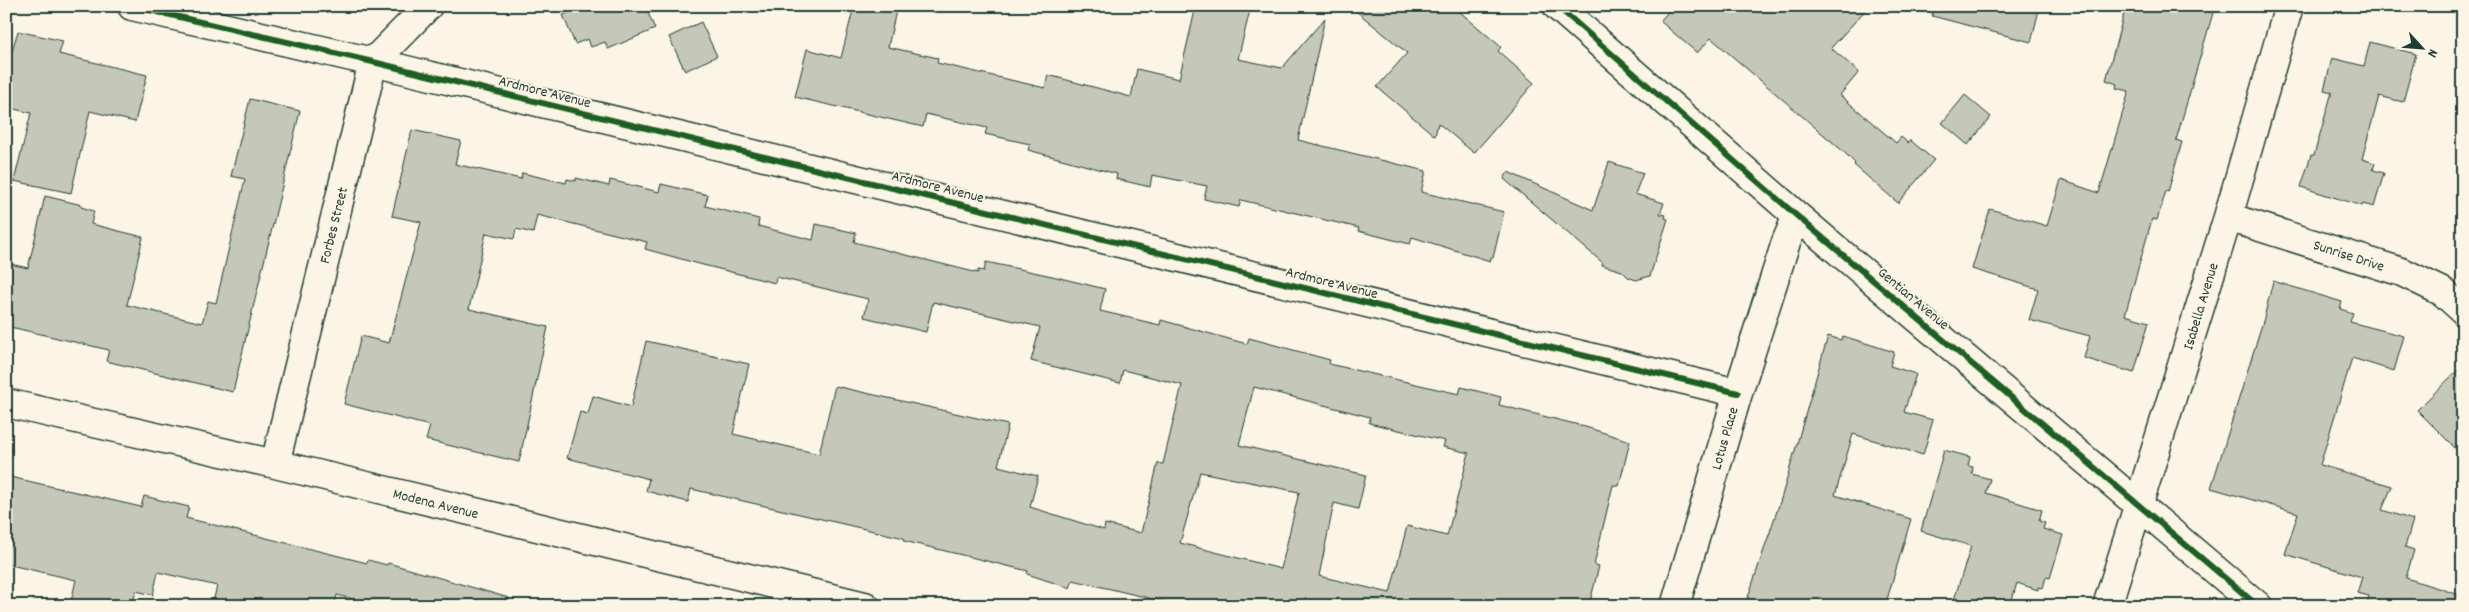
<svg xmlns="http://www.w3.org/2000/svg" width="2469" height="612" font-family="Dekko,sans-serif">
	<rect width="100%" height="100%" fill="#fcf5e5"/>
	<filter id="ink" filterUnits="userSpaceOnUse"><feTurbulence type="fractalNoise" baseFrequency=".02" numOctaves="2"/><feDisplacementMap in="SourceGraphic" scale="10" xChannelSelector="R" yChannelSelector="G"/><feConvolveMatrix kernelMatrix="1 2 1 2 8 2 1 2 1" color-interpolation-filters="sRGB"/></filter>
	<g filter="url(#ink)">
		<path fill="#c5c7b9" stroke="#1f3d34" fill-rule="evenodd" d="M584,6H645L655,29L608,49L605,42L591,47L588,39L575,44L563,15Z
			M854,6H897L888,47L938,58L937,63L1045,88L1048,75L1131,97L1137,69L1179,79L1196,6H1251L1238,59L1282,68L1325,18L1298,140L1426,171L1421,192L1504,212L1493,258L1491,257L1490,261L1412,237L1410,244L1358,231L1359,228L1241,200L1239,207L1204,199L1207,186L1152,175L1150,187L1116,179L1117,174L1028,150L1030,144L985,134L987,128L926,114L923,127L795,97L807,49L841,58Z
			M1350,6H1453L1501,47L1498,51L1534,83L1474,153L1438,123L1435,136L1377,87L1407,53Z
			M1673,6H1869L1831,48L1859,72L1840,95L1896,143L1901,137L1908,143L1910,140L1934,160L1898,203L1854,165L1855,163L1845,153L1711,38L1697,53L1660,21Z
			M1934,6H2040L2031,42L1932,16Z
			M2126,6H2215L2176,140L2182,142L2168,192L2166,191L2157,220L2152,219L2125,315L2149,322L2134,373L2084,358L2090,336L2029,320L2038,289L1972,269L1990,209L2047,226L2061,180L2099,193L2129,91L2116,88L2117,84L2106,80Z
			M701,22L717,56L685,71L669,37Z
			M18,31L63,41L59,54L147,75L135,122L90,111L71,193L14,181L31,113L6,107V71Z
			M2370,42L2416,54L2403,102L2379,96L2362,159L2375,163L2373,170L2384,173L2374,207L2363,204L2362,206L2301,187L2311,155H2314L2332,92L2324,90L2332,58L2364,66Z
			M1965,95L1991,117L1968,145L1942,123Z
			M250,99L300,111L233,392L106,361L109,350L6,326V263L28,268L45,196L82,205L81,207L94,211L91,224L143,237L127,305L202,323L208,301L216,303L245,179L231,176Z
			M412,130L461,141L455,164L521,179L522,173L566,183L567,179L576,181V178L609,186L610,180L659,192L661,184L708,195L705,206L759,219L758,226L813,240L816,224L856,233L854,242L978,273V270L984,271L986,262L1052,276L1105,289L1100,311L1160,325L1161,320L1247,344L1249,338L1330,360L1329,364L1459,394L1461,387L1501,397L1499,405L1579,425L1630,441L1619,486L1613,485L1594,565L1599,566L1589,606H1182L1073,580L1070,588L1027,574L1028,571L904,541V538L691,489L688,502L646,491L649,479L567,458L580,412L588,414L593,396L631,407L646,341L749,364L733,434L819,454L835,386L1008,425L998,466L1038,476L1030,507L1104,530L1105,524L1141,533L1158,463L1163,464L1182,385L1123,370L1120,383L1031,361L1040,327L933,302L926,332L864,317L868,299L776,277L775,283L703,265L645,249L647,242L537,215L533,233L516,229L514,239L486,233L469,309L548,327L519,462L426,440L430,426L344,404L361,336L389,343L421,222L392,216ZM1254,387L1370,417L1369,423L1445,441L1443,447L1469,453L1447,536L1407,526L1390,593L1319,576L1334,503L1358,509L1366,475L1239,445ZM1200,472L1299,492L1281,569L1180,543Z
			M1609,162L1643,173L1635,194L1664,203L1660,214L1666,215L1665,218L1668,219L1650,276L1636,280L1628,277L1622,271L1602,265L1603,263L1504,179L1508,172L1593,210Z
			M2273,281L2342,302L2340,309L2353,313L2350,322L2404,336L2394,371L2352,358L2320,465L2392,486L2382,510L2413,520L2405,547L2414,550L2406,578L2463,596V606H2366L2369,596L2357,593L2362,577L2285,554L2298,513L2211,488L2264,318Z
			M1828,336L1841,340L1843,336L1894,352L1890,366L1916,374L1904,412L1933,420L1923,455L1853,434L1835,495L1911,519L1885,606H1745L1781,499Z
			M2463,365V456L2417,410Z
			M1944,450L1970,457L1968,466L1973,467L1972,474L1990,479L1986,493L2042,510L2039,521L2045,523L2043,529L2063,535L2050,578L2046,577L2043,588L2038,587V590L2017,583L2010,606H1952L1971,546L1921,531Z
			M6,476L141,507L144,496L189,507L186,518L367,563L368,560L387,565L388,563L509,598L508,606H380L337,595L334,606H212L217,586L158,572L153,595L136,591L132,606H70L76,580L6,564Z"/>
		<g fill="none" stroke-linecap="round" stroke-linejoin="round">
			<g stroke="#1f3d34" stroke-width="31">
				<path id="minor" d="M132,6L373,62L1738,393
					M1557,6L1797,216L2258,606
					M2228,217L2402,272L2443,292L2463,310
					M6,403L275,464L865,606
					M275,464L373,62L428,6
					M1675,606L1738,393L1786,242L1797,216
					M2107,606L2228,217L2289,6"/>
			</g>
			<use href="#minor" stroke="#fcf5e5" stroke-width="28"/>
			<g stroke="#fcf5e5" stroke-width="9">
				<path id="cycleway" d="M132,6L373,62L1738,393
					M1557,6L1797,216L2258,606"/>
			</g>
			<use href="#cycleway" stroke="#1b5e20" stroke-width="6"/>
		</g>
	</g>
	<g text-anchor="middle" stroke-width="4" stroke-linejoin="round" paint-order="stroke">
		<g font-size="15" fill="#1f3d34" stroke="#fcf5e5">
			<text transform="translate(545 91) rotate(14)" y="5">Ardmore Avenue</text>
			<text transform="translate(938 186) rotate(14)" y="5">Ardmore Avenue</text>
			<text transform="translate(333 225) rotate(-76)" y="5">Forbes Street</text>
			<text transform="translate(2349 255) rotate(18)" y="5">Sunrise Drive</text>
			<text transform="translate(1332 282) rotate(14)" y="5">Ardmore Avenue</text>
			<text transform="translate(1914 298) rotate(40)" y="5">Gentian Avenue</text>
			<text transform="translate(2200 306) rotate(-73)" y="5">Isabella Avenue</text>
			<text transform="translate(1724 438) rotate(-74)" y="5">Lotus Place</text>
			<text transform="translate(436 503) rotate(14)" y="5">Modena Avenue</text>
		</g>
	</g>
	<rect width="2469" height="612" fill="none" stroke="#fcf5e5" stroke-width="25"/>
	<rect x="12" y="12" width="2444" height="587" fill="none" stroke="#1f3d34" stroke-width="2" filter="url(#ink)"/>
	<g transform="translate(2422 48) rotate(116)" stroke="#fcf5e5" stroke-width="4" paint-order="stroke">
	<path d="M0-4L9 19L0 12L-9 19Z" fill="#1f3d34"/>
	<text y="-8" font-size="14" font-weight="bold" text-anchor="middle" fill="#1f3d34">N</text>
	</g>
</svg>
